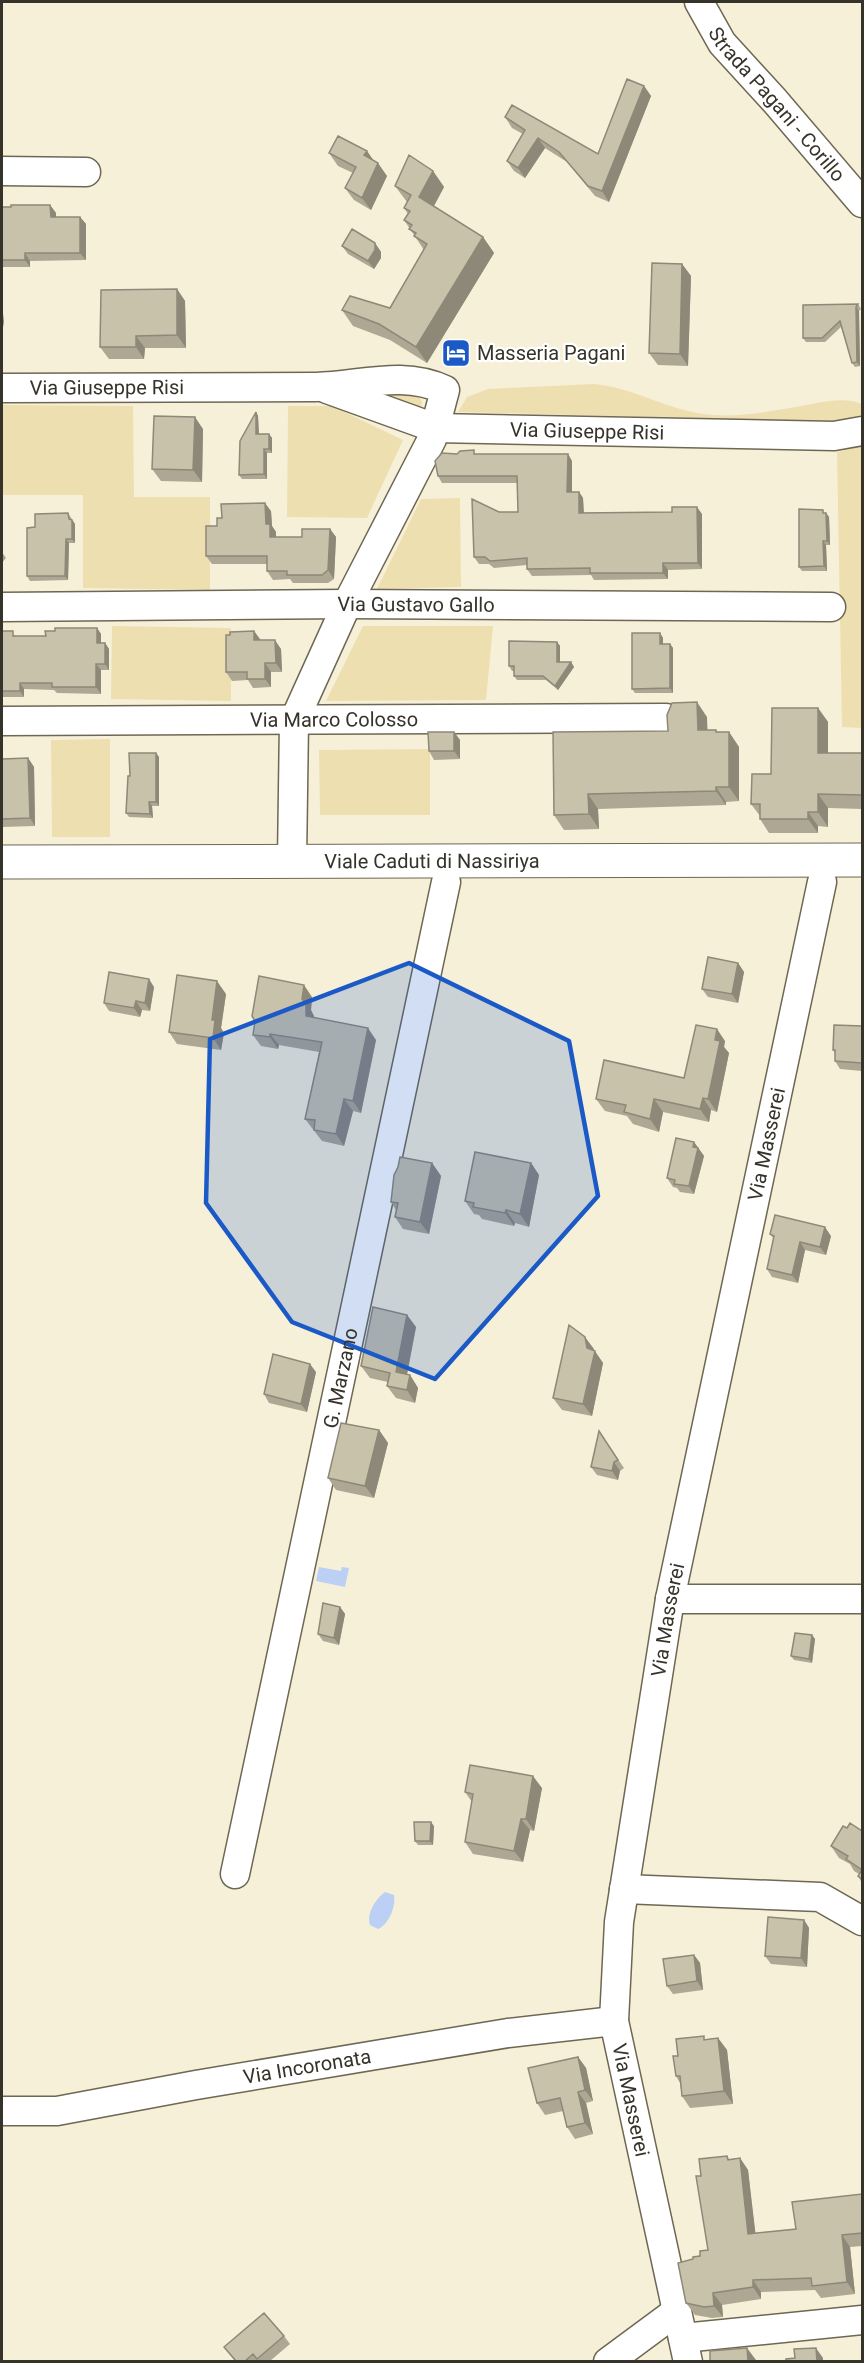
<svg xmlns="http://www.w3.org/2000/svg" width="864" height="2363" font-family="Roboto,sans-serif">
	<rect width="100%" height="100%" fill="#f7f0d9"/>
	<path fill="#eedfb0" d="M594,384C636,388 670,412 713,415C739,417 765,412 790,408C813,405 840,395 862,404V415L843,422L458,412L467,397L488,389Z
		M408,391L420,397L422,403L419,413L378,395Z
		M2,405L133,406L134,497H210V590L83,588V495H2Z
		M288,406H332L403,440L367,518L287,517Z
		M862,446V728L842,727L837,452Z
		M460,498L461,587L377,589L421,499Z
		M112,626L231,628V701L111,699Z
		M363,626H493L486,700L326,701Z
		M110,739V837H52L51,740Z
		M430,749V815H320L319,750Z"/>
	<path fill="#bbd0f4" d="M319,1567L341,1571L342,1567L349,1568L345,1587L316,1581Z
		M385,1892L394,1895C396,1906 389,1925 378,1929L370,1925C366,1914 376,1898 385,1892Z"/>
	<g fill="none" stroke-linecap="round" stroke-linejoin="round">
		<g stroke="#6d6753" stroke-width="31">
			<g id="minor">
				<path id="s1" d="M699,2L722,43L775,101L862,203"/>
				<path d="M2,171L86,172"/>
				<path id="s2" d="M2,388C106,387 211,387 316,387C360,386 403,370 445,390L432,439L347,604L294,721L292,861"/>
				<path id="s3" d="M327,389L435,428L834,436L862,431"/>
				<path id="s4" d="M2,607L347,604L831,607"/>
				<path id="s5" d="M2,721L666,718"/>
				<path d="M670,1599H862"/>
				<path id="s6" d="M235,1874L446,882"/>
				<path d="M624,1889L820,1897L862,1921"/>
				<path id="s7" d="M2,2111H57L196,2085L508,2033L614,2021"/>
				<path d="M683,2338L862,2320"/>
				<path d="M608,2362L677,2311"/>
				<path id="s8" d="M688,2362L614,2021L619,1922L670,1599L822,882"/>
			</g>
		</g>
		<g stroke="#6d6753" stroke-width="35">
			<g id="major">
				<path id="s9" d="M2,862L862,860"/>
			</g>
		</g>
		<use href="#minor" stroke="#fff" stroke-width="28"/>
		<use href="#major" stroke="#fff" stroke-width="33"/>
	</g>
	<path fill="#ada793" d="M644,86L651,96L609,202L595,196L567,162L545,148L525,178L514,171L507,161L523,134L512,128L505,117L598,154Z
		M367,151L374,161L387,176L371,210L354,200L345,188L353,173L338,166L329,153Z
		M433,171L444,187L434,206L483,237L494,253L427,363L390,340L353,326L342,310L390,308L424,250L404,220L408,214L404,208L407,202L395,186Z
		M50,205L56,213V217H80L86,224V260L30,261V267H2V207Z
		M375,243L381,252V258L374,269L348,254L342,246Z
		M682,264L691,276L688,366L658,365L649,353Z
		M177,289L185,301L186,348H145L144,359H109L100,347Z
		M858,304L861,309L859,311L860,366L855,367L852,363L841,327L825,342H806L803,338Z
		M256,412L258,416L259,434H269L272,438V453H267V479H242L239,475Z
		M203,429L202,482L161,481L152,469Z
		M457,454H568L572,461V492H579L583,498L584,513L702,514V569L668,570V579L594,580L591,575L532,576L527,569V565L494,568L489,564H479L474,557L499,512H518L517,483H442L438,476Z
		M271,511L272,526L276,532V537H302L330,529L336,537L334,579L328,583H293L290,579L273,580L267,571V564H212L206,556L222,518Z
		M68,513L75,524V543H69L68,580L30,581L27,576L35,527Z
		M825,513H826L829,517L830,545H826L827,571H802L799,567Z
		M2,552L6,558L2,563Z
		M97,628L101,634V643H105L109,649V670H101V694L57,693L54,690L24,689V697H2V631L16,636H46L55,631Z
		M254,631L260,640L281,649L282,672H271V687L253,688L248,680L232,681L226,672L230,635Z
		M660,633L663,638V644H670L673,648V693H635L632,689Z
		M557,642L560,646V662H571L574,667L558,690L546,680H517L514,676V671H512L509,666Z
		M818,708L828,722V753H862V809L828,808V827L818,826V833H769L760,819V816L751,804Z
		M707,717V730L718,732H729L739,747V801L726,802V805L598,809L599,829L564,830L554,815L668,731Z
		M454,732L460,740V759L434,760L429,751Z
		M156,753L159,757V806H152L153,818L129,817L126,813L130,776Z
		M28,758L34,767L35,826L2,827V759Z
		M738,963L744,972L738,1003L708,997L702,989Z
		M154,987L150,1011L142,1010L140,1017L109,1011L104,1003Z
		M226,994L221,1028L224,1033L221,1050L177,1044L169,1032Z
		M312,997L311,1010L314,1017L376,1040L361,1113L353,1111L344,1146L322,1141L305,1119L319,1052L279,1045L278,1049L261,1046L253,1035L255,1021Z
		M862,1026V1071L840,1069L835,1061V1053L833,1050Z
		M725,1041L724,1047L729,1053L717,1112L711,1110L709,1122L663,1112L659,1132L633,1124L627,1116L605,1111L596,1099L684,1078Z
		M694,1142L704,1156L694,1194L680,1192L677,1188L673,1187L667,1178Z
		M432,1163L441,1176L429,1234L403,1229L395,1217L396,1210L391,1202Z
		M531,1163L539,1175L529,1227L515,1223L514,1226L482,1219L479,1215L474,1214L465,1201Z
		M770,1234L831,1236L826,1255L805,1250L798,1283L772,1277L767,1269L774,1239Z
		M407,1315L416,1327L407,1375H410L418,1388L415,1403L396,1398L387,1386L388,1382L370,1378L361,1366Z
		M594,1349V1351L603,1363L592,1416L562,1410L553,1398Z
		M316,1372L307,1412L269,1403L264,1394Z
		M379,1430L388,1443L374,1498L336,1490L328,1478Z
		M599,1431L624,1468L620,1471L618,1480L597,1475L591,1467Z
		M340,1607L345,1614L339,1645L323,1641L318,1634Z
		M812,1635L815,1639L812,1663L794,1660L791,1656Z
		M542,1788L534,1831L530,1830L523,1862L473,1854L465,1842L472,1802L465,1792Z
		M434,1826L433,1845H418L415,1841Z
		M847,1828L862,1831V1883L858,1876L859,1874L854,1871L850,1864L839,1858L831,1846Z
		M804,1920L809,1928L807,1967L771,1964L765,1956Z
		M694,1955L700,1963L703,1990L673,1994L667,1986Z
		M718,2038L727,2050L733,2104L690,2108L682,2096L680,2083L676,2076L678,2056L706,2039Z
		M578,2057L586,2068L593,2101L586,2103L593,2134L575,2139L567,2127L563,2111L545,2115L537,2103Z
		M727,2156L729,2159L740,2158L748,2170L755,2233L796,2229L862,2194V2246L850,2247L855,2294L821,2298L815,2290L761,2292V2299L722,2305L723,2317L712,2318L695,2315L686,2303L693,2259L708,2250L701,2176Z
		M284,2336L290,2344L270,2361H235L224,2347Z"/>
	<path fill="#8d8878" d="M644,86L651,96L609,202L602,191Z
		M538,138L545,148L525,178L518,168Z
		M367,151L375,163L364,155Z
		M378,163L387,176L371,210L362,198Z
		M433,171L444,187L430,213L419,197Z
		M50,205L56,213V224L51,217Z
		M80,217L86,224V260L80,253Z
		M483,237L494,253L427,363L416,347Z
		M375,243L381,252V258L374,269L368,261Z
		M25,253L30,261V267L25,260Z
		M682,264L691,276L688,366L680,354Z
		M177,289L185,301L186,348L177,335Z
		M2,304L4,322L2,333Z
		M856,307L859,311L860,366L857,362Z
		M136,336L145,348L144,359L136,347Z
		M256,412L258,416L259,438L256,434Z
		M195,417L203,429L202,482L193,470Z
		M269,434L272,438V453L269,449Z
		M264,449L267,453V479L264,474Z
		M568,454L572,461V499L567,492Z
		M579,492L583,498L584,519L579,513Z
		M265,503L271,511L272,526L276,532V546L270,537L266,524Z
		M697,507L702,514V569L698,563Z
		M826,513L829,517L830,545L827,541Z
		M72,520L75,524V543L72,539Z
		M330,529L336,537L334,579L328,570Z
		M66,539L69,543L68,580L65,576Z
		M823,541L826,545L827,571L824,566Z
		M663,563L668,570V579L663,573Z
		M97,628L101,634V649L97,643Z
		M254,631L260,639V648L254,640Z
		M660,633L663,638V648L660,644Z
		M275,640L281,649L282,672L276,663Z
		M557,642L560,646V666L557,662Z
		M105,643L109,649V670L105,664Z
		M670,644L673,648V693L670,688Z
		M571,662L574,667L558,690L555,686Z
		M265,663L271,672V687L265,679Z
		M96,664L101,670V694L96,687Z
		M20,683L24,689V697L20,691Z
		M697,702L707,717L708,744L698,730Z
		M818,708L828,722V767L818,753Z
		M454,732L460,740V759L454,751Z
		M729,732L739,747V801L729,787Z
		M156,753L159,757V806L156,802Z
		M28,758L34,767L35,826L30,818Z
		M716,787L726,802V805L716,791Z
		M588,794L598,809L599,829L589,814Z
		M818,794L828,808V827L818,812Z
		M149,802L152,806L153,818L150,814Z
		M808,812L818,826V833L808,819Z
		M738,963L744,972L738,1003L732,994Z
		M149,979L154,987L150,1011L145,1003Z
		M217,981L226,994L221,1028L224,1033L221,1050L213,1038L212,1020Z
		M304,985L312,997L311,1010L314,1016V1027L306,1016L302,999Z
		M136,1001L142,1010L140,1017L134,1008Z
		M368,1028L376,1040L361,1113L353,1101Z
		M717,1029L725,1041L724,1047L729,1053L717,1112L708,1099Z
		M270,1034L279,1045L278,1049L270,1037Z
		M703,1098L711,1110L709,1122L700,1109Z
		M344,1099L353,1111L344,1146L336,1134Z
		M654,1099L663,1112L659,1132L650,1119Z
		M694,1142L704,1156L694,1194L689,1186Z
		M432,1163L441,1176L429,1234L420,1222Z
		M531,1163L539,1175L529,1227L520,1214Z
		M506,1210L515,1223L514,1226L505,1213Z
		M825,1227L831,1236L826,1255L820,1247Z
		M800,1242L805,1250L798,1283L792,1275Z
		M407,1315L416,1327L405,1384L396,1372Z
		M585,1337L594,1349V1354L595,1351L603,1363L592,1416L583,1404L587,1348Z
		M310,1364L316,1372L307,1412L301,1404Z
		M410,1375L418,1388L415,1403L407,1390Z
		M379,1430L388,1443L374,1498L365,1486Z
		M614,1462L620,1471L618,1480L612,1471Z
		M340,1607L345,1614L339,1645L334,1638Z
		M812,1635L815,1639L812,1663L809,1659Z
		M533,1776L542,1788L534,1831L526,1819Z
		M521,1819L530,1830L523,1862L514,1851Z
		M431,1822L434,1826L433,1845L430,1841Z
		M804,1920L809,1928L807,1967L801,1958Z
		M694,1955L700,1963L703,1990L697,1981Z
		M718,2038L727,2050L733,2104L724,2091Z
		M578,2057L586,2068L593,2101L585,2090Z
		M578,2092L586,2103L593,2134L585,2123Z
		M740,2158L748,2170L757,2246L748,2234Z
		M842,2235L850,2247L855,2294L847,2282Z
		M753,2280L761,2292V2299L753,2287Z
		M713,2293L722,2305L723,2317L714,2306Z
		M747,2348L756,2360V2361H748Z
		M816,2348L823,2358V2361H817Z"/>
	<path fill="#c9c2ab" stroke="#8d8878" stroke-width="1.5" d="M627,79L644,86L602,191L588,186L559,152L538,138L518,168L507,161L525,130L505,117L512,105L598,154Z
		M338,136L367,151L364,155L378,163L362,198L345,188L356,167L329,153Z
		M409,155L433,171L419,197L483,237L416,347L379,324L342,310L350,296L390,308L427,244L414,236L416,233L409,229L412,225L404,220L410,211L404,208L411,195L395,186Z
		M11,205H50L51,217H80V253H25V260H2V207H11Z
		M352,229L375,243V250L368,261L342,246Z
		M652,263L682,264L680,354L649,353Z
		M177,289V335L136,336V347H100L101,290Z
		M858,304L856,307L857,362L852,363L840,321L822,338H803V305Z
		M256,412V434H269V449H264V474L239,475L240,441Z
		M154,416L195,417L193,470L152,469Z
		M474,450V454H568L567,492H579V513L672,512V507H697L698,563H663V573H590V568L527,569V558L490,561L485,557H474L472,499L499,512H518L517,476H438L435,461L442,453L457,454L460,451Z
		M265,503L266,524H270V537H302V529H330L328,570L322,575H287V571H267V556H206V526H217V518H222L221,504Z
		M799,509L823,510V513H826L827,541H823L824,566L799,567Z
		M68,513L69,519L72,520V539H66L65,576H27V528L35,527V514Z
		M55,628H97V643H105V664H96V687H52V683H20V691H2V631H13V636H46L45,631H55Z
		M254,631V640H275L276,663H265V679H247V672H226V635H230V632Z
		M632,633H660V644H670V688L632,689Z
		M509,641L557,642V662H571L555,686L543,676H514V666H509Z
		M697,702L698,730H716V732H729V787H716V791L588,794L589,814L554,815L553,732L668,731L667,715L672,703Z
		M772,708H818V753H862V795L818,794V812H808V819H760V804H751L752,774H771Z
		M428,732H454V751H429Z
		M129,753H156V802H149L150,814L126,813L128,776H130Z
		M28,758L30,818L2,819V759Z
		M708,957L738,963L732,994L702,989Z
		M109,972L149,979L145,1003L136,1001L134,1008L104,1003Z
		M177,975L217,981L212,1020H215L213,1038L169,1032Z
		M259,976L304,985L302,999L306,1004V1016L368,1028L353,1101L344,1099L336,1134L314,1130L315,1120L305,1119L322,1042L270,1034V1037L253,1035L255,1021L252,1016Z
		M696,1025L717,1029L715,1040L720,1041L708,1099L703,1098L700,1109L654,1099L650,1119L624,1112L626,1105L596,1099L604,1060L684,1078Z
		M834,1025L862,1026V1063L835,1061V1050H833Z
		M676,1138L694,1142L693,1147L698,1148L689,1186L674,1184L675,1180L667,1178Z
		M475,1152L531,1163L520,1214L506,1210L505,1213L473,1207L474,1203L465,1201Z
		M400,1157L432,1163L420,1222L395,1217L398,1203L391,1202L394,1175L398,1167Z
		M775,1215L825,1227L820,1247L800,1242L792,1275L767,1269L774,1236L770,1234Z
		M373,1307L407,1315L396,1372L410,1375L407,1390L387,1386L390,1373L361,1366Z
		M569,1325L585,1337L587,1348L595,1351L583,1404L553,1398Z
		M273,1354L310,1364L301,1404L264,1394Z
		M341,1423L379,1430L365,1486L328,1478Z
		M599,1431L618,1460L614,1462L612,1471L591,1467Z
		M323,1603L340,1607L334,1638L318,1634Z
		M795,1633L812,1635L809,1659L791,1656Z
		M470,1765L533,1776L526,1819H521L514,1851L465,1842L473,1794L465,1792Z
		M414,1822H431L430,1841H415Z
		M850,1823L862,1831V1879L858,1876L862,1870L846,1859L848,1856L831,1846L843,1826L847,1828Z
		M768,1917L804,1920L801,1958L765,1956Z
		M694,1955L697,1981L667,1986L663,1959Z
		M704,2036V2040L718,2038L724,2091L682,2096L680,2076H676L673,2056H678L676,2039Z
		M578,2057L585,2090L578,2092L585,2123L567,2127L560,2098L537,2103L528,2068Z
		M727,2156L728,2160L740,2158L748,2234L796,2229L792,2202L862,2194V2233L842,2235L847,2282L812,2286L811,2278L753,2280V2287L713,2293L714,2306L704,2307L686,2303L678,2263L693,2259V2257L700,2256V2251L708,2250L696,2176H701L699,2159Z
		M264,2313L284,2336L257,2359L253,2354L245,2361H236L224,2347Z
		M747,2348L748,2361H710V2351Z
		M816,2348L817,2361H786V2359L795,2358L794,2349Z"/>
	<path fill="#1b5ac6" fill-opacity="0.2" stroke="#1b5ac6" stroke-width="4.5" stroke-linejoin="round" d="M409,963L569,1041L598,1196L435,1379L292,1322L206,1203L210,1039Z"/>
	<defs>
		<g id="hotel-square" transform="scale(1.5)"><rect x="-9" y="-9" width="18" height="18" rx="4" fill="#1b5ac6" stroke="#fff"/><path d="M-6-4.5h1.5V1H6V5H4.5V3h-9V5H-6ZM-4 0a1.8 1.8 0 1 1 3.6 0ZM.5 0V-2.5h3Q6-2.5 6 0Z" fill="#fff"/></g>
	</defs>
	<g fill-rule="evenodd">
		<use href="#hotel-square" x="456" y="353"/>
	</g>
	<g text-anchor="middle" stroke-width="4.5" stroke-linejoin="round" paint-order="stroke">
		<g font-size="20" fill="#36332a" stroke="#fff">
			<text dy="7" stroke="none"><textPath href="#s1" startOffset="129">Strada Pagani - Corillo</textPath></text>
			<text dy="7" stroke="none"><textPath href="#s2" startOffset="105">Via Giuseppe Risi</textPath></text>
			<text dy="7" stroke="none"><textPath href="#s3" startOffset="267">Via Giuseppe Risi</textPath></text>
			<text dy="7" stroke="none"><textPath href="#s4" startOffset="414">Via Gustavo Gallo</textPath></text>
			<text dy="7" stroke="none"><textPath href="#s5" startOffset="332">Via Marco Colosso</textPath></text>
			<text dy="7" stroke="none"><textPath href="#s9" startOffset="430">Viale Caduti di Nassiriya</textPath></text>
			<text dy="7" stroke="none"><textPath href="#s8" startOffset="1240">Via Masserei</textPath></text>
			<text dy="7" stroke="none"><textPath href="#s6" startOffset="507">G. Marzano</textPath></text>
			<text dy="7" stroke="none"><textPath href="#s8" startOffset="754">Via Masserei</textPath></text>
			<text dy="7" stroke="none"><textPath href="#s7" startOffset="309">Via Incoronata</textPath></text>
			<text transform="translate(631 2100) rotate(78)" y="7">Via Masserei</text>
		</g>
		<g font-size="20" fill="#36332a" stroke="#fff" text-anchor="start">
			<text x="477" y="360">Masseria Pagani</text>
		</g>
	</g>
	<rect width="864" height="2363" fill="none" stroke="#36332a" stroke-width="6"/>
</svg>
